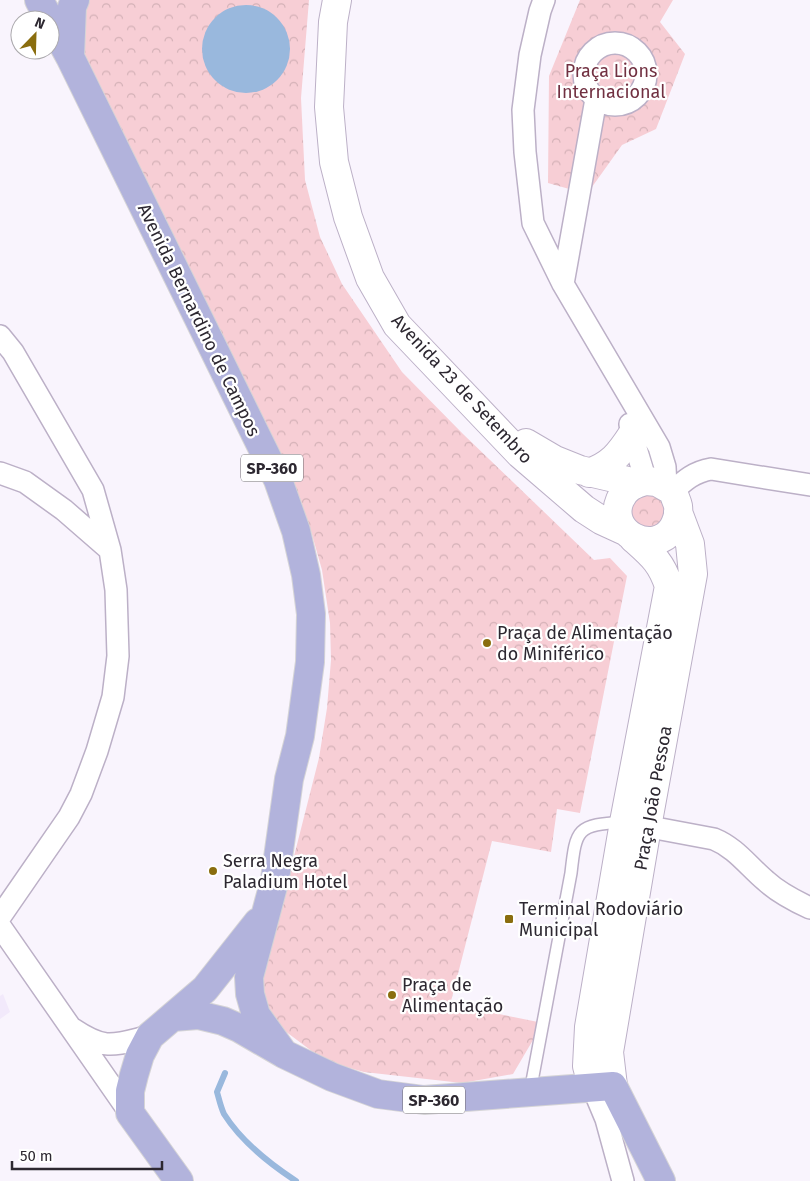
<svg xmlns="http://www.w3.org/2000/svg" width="810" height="1181" font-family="'Fira Sans',sans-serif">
	<defs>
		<pattern id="park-crowns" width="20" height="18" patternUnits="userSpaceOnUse" patternTransform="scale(1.25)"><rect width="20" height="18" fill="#f7ced5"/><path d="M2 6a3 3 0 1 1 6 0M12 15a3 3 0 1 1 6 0" fill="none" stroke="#d4b1b7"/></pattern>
	</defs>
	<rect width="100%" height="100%" fill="#f9f4fd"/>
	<path fill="#f2e9fb" d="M3,994L10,1012L0,1019V996Z"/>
	<path fill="url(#park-crowns)" d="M88,0H309L301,98L305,180L320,237L342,284L402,372L463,434L594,560L610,558L627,576L580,813L557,809L551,852L492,841L450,1005L453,1008H469L543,1023L513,1074L462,1083L364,1072L325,1061L281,1028L269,1011L261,989L263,969L274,935L319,758L327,708L331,660L330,623L322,570L311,531L295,486L93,75L79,40Z
		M580,0H673L660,22L685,54L656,129L622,145L587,194L548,183L549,76Z
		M638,494H656L665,503L664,522L647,531L631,521L630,503Z"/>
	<path fill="#99b8dd" d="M202 49a44 44 0 1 1 88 0a44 44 0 1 1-88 0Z"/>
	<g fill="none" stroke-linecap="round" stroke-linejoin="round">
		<path stroke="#99b8dd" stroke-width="6" d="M225,1073L217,1092C219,1099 221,1108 224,1114C241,1141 270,1164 296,1181"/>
		<g stroke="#bcb0c7" stroke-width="14">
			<path id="lane" d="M530,1092L571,873C576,828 577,825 624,822"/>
		</g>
		<g stroke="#bcb0c7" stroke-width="24">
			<path id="street" d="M544,0L540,11L530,55L523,110L525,152L533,223L563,284L659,447L665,467L666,487
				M584 74a31 31 0 1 1 62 0a31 31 0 1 1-62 0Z
				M563,284L596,99
				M0,336L13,352L93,490L110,550L116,590L118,656L113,697L97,751L81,794L69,817L0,917
				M630,424L632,435L646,481
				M0,473L25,482L64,510L110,550
				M673,491C685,480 694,472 711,469L810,485
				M634,824L714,839C736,848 748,866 766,881C779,893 795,901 810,908
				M0,926L130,1113
				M73,1029C106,1051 113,1045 150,1036
				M593,1088L606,1119L623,1181"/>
		</g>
		<g stroke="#bcb0c7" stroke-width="30">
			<path id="secondary" d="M337,0L333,22L329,107L334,162L348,217L370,278L397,325L520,454L584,509L601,520L625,531
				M526,443L555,460L580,470L636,483
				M589,473C611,465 619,455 632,435
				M646,481L657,482L673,491C674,496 677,501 678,506C679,513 677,521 673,528C654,557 606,533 620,500C625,488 634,484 646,481Z
				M613,1086L609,1052L647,827L693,574L690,544L678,512
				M593,1088L587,1066L589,1027L624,822L669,586C661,562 652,555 633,538"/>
		</g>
		<g stroke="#d5d4d6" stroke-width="30">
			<path id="primary" d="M39,0L70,57L278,480L296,531L306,575L311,614L310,662L300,736L289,779L275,879L249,977L250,994L256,1015L284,1054
				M70,57L72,7L75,0
				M173,1017L198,1015L223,1021L239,1028L284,1054L332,1077L378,1094L424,1100L613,1086L661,1181
				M179,1181L130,1113V1091L134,1075L140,1055L150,1036L205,989L258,922"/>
		</g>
		<use href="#lane" stroke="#fff" stroke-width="11"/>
		<use href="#street" stroke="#fff" stroke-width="21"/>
		<use href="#secondary" stroke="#fff" stroke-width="28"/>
		<use href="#primary" stroke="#b2b3dc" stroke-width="28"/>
	</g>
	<g fill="#8a6d0e" stroke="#fff" stroke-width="2">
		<circle cx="487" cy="643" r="5"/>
		<circle cx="213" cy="871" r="5"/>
		<rect x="504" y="914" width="10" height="10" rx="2.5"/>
		<circle cx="392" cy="995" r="5"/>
	</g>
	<g text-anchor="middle" stroke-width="4.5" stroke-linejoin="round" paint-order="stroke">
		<g fill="#fff" stroke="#6c686f" stroke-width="1">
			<rect x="241" y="454.5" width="62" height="27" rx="4"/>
			<rect x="403" y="1086.5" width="62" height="27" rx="4"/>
		</g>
		<g font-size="16" font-weight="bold" fill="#2d2831">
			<text x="272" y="474">SP-360</text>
			<text x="434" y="1106">SP-360</text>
		</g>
		<g font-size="18" fill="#713041" stroke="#fff">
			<text x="611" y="77">Praça Lions<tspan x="611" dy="21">Internacional</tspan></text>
		</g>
		<g font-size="18" fill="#2d2831" stroke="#fff">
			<text transform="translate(199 320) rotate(64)" y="6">Avenida Bernardino de Campos</text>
			<text transform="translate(462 389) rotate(47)" y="6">Avenida 23 de Setembro</text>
			<text transform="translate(653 798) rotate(-80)" y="6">Praça João Pessoa</text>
		</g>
		<g font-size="18" fill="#2d2831" stroke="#fff" text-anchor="start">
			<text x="497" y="639">Praça de Alimentação<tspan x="497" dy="21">do Miniférico</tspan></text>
			<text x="223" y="867">Serra Negra<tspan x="223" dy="21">Paladium Hotel</tspan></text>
			<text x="519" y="915">Terminal Rodoviário<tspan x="519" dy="21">Municipal</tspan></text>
			<text x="402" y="991">Praça de<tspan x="402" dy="21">Alimentação</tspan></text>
		</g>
	</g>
	<g transform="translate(35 35) rotate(23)"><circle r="24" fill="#ffffff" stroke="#aba9ad"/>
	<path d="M0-4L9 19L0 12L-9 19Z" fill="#8a6d0e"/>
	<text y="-8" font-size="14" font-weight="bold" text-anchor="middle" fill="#2d2831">N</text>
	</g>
	<path d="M12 1161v8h150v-8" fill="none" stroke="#2d2831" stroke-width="2.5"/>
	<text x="20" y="1161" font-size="15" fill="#2d2831" stroke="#ffffff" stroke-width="4" paint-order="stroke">50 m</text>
</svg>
